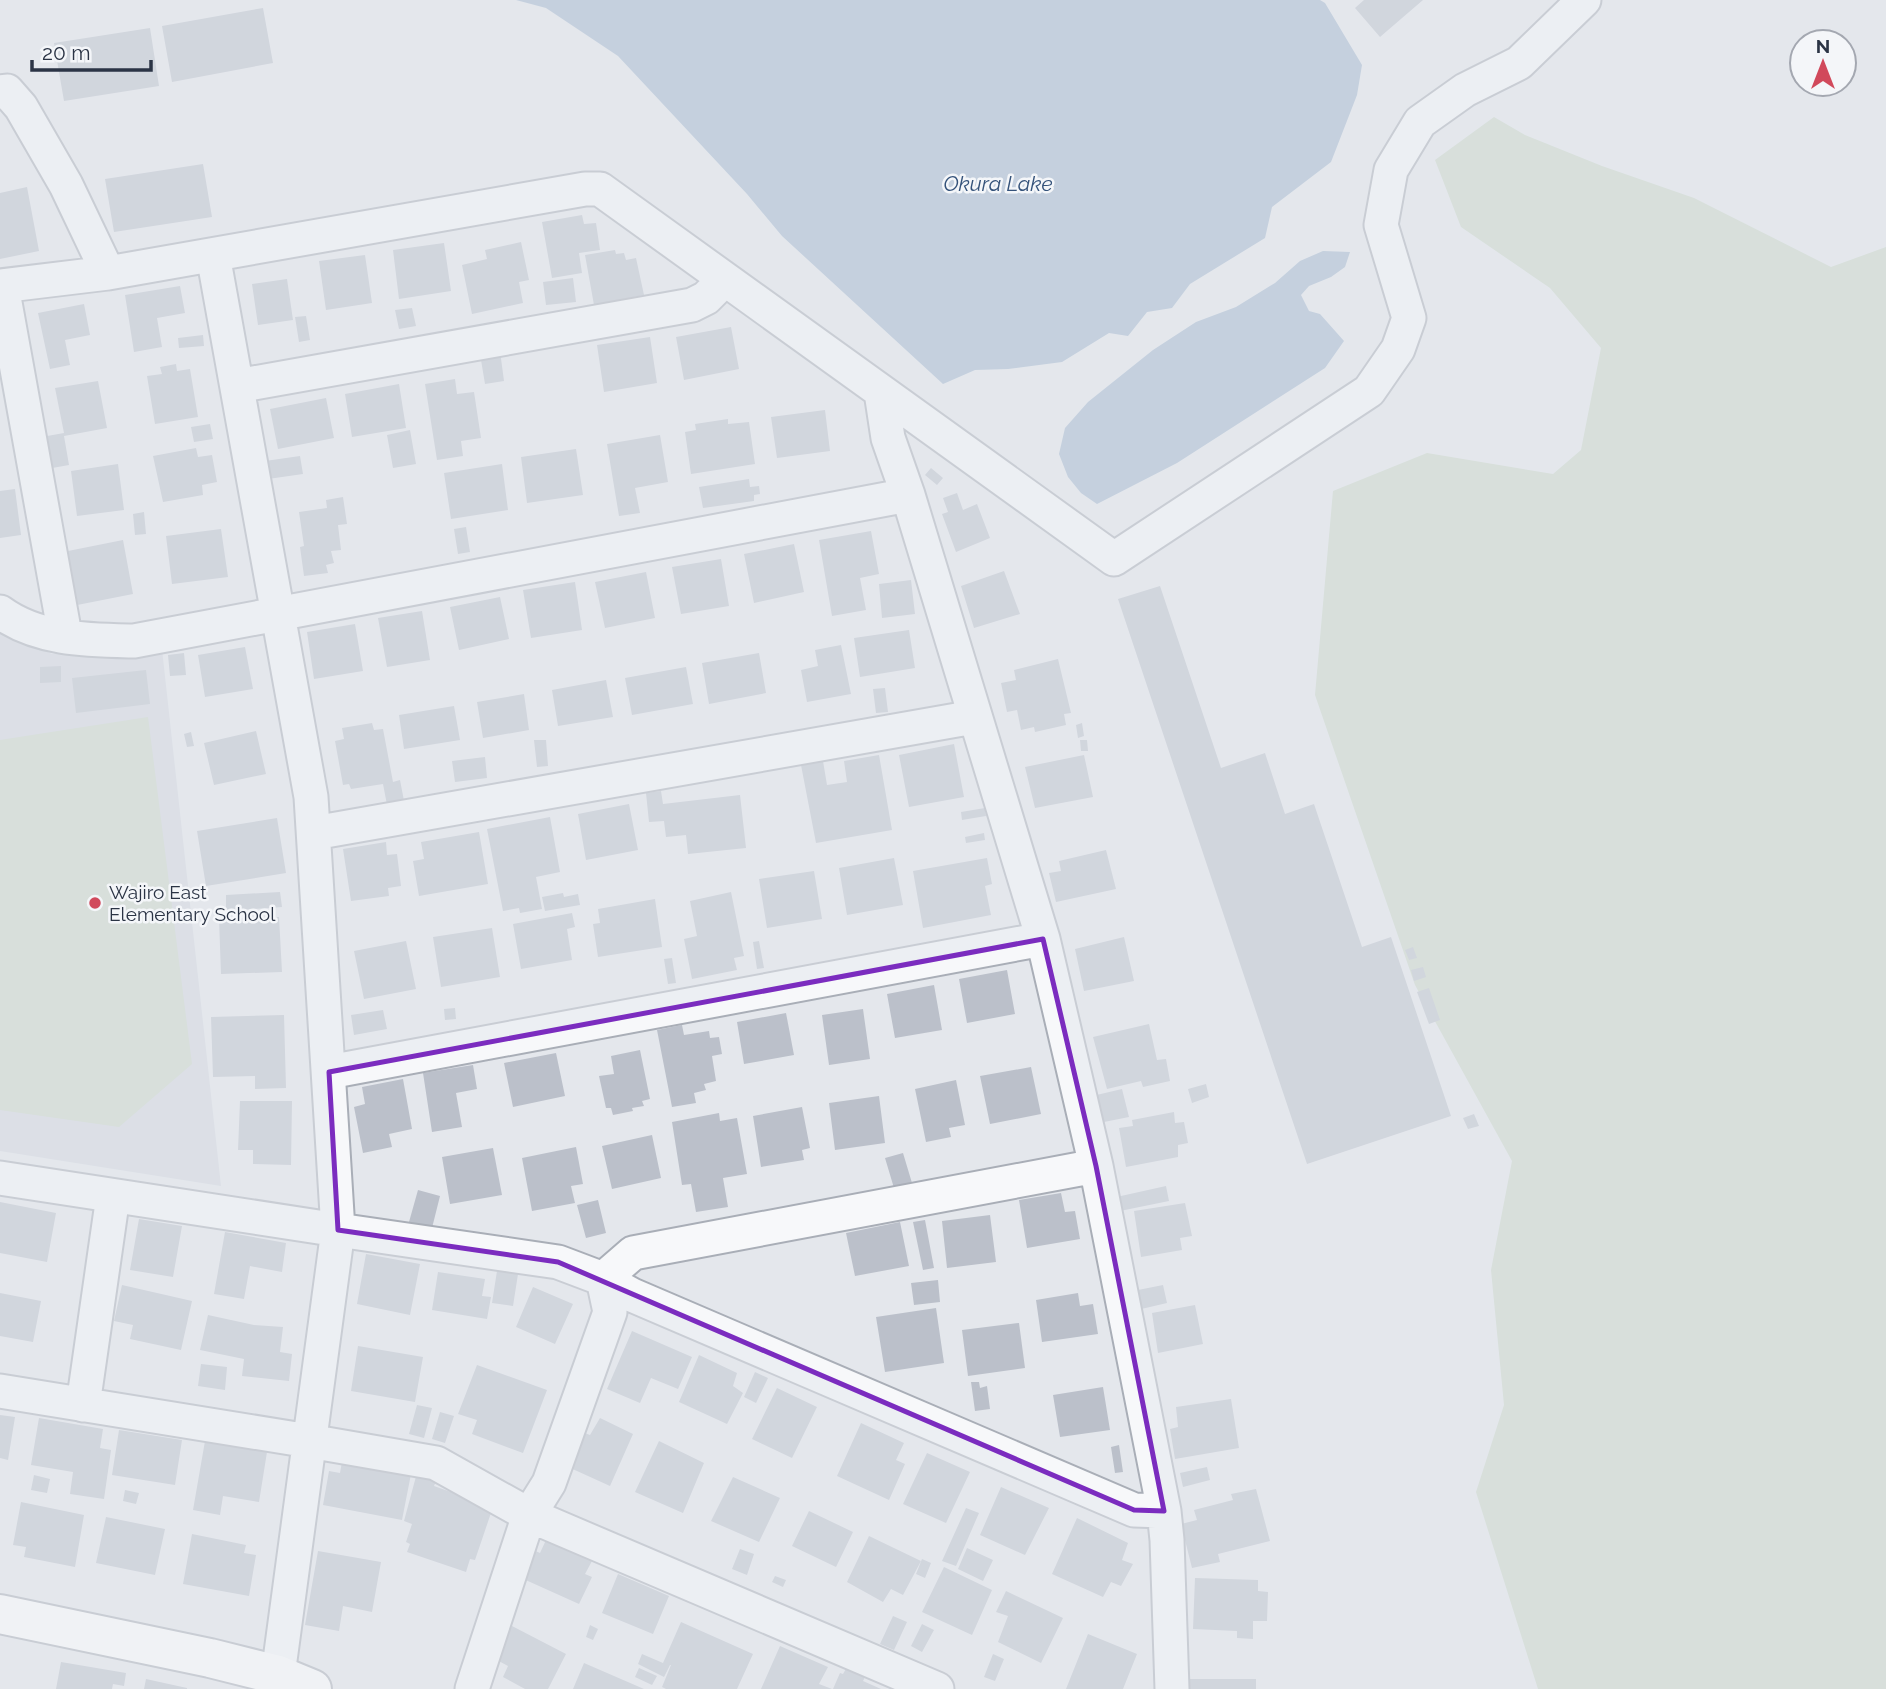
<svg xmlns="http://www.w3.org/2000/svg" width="1886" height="1689" font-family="Raleway,sans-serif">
	<rect width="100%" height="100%" fill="#e4e7ec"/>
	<path fill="#d2d6de" d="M0,632L52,654L162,649L221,1186L0,1151Z"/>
	<path fill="#c9d6c5" d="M1494,117L1525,135L1602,166L1694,198L1831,267L1886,247V1689H1538L1476,1492L1504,1405L1491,1270L1512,1161L1415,985L1315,695L1333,491L1427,453L1553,474L1581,450L1601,348L1550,288L1461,227L1435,160Z
		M148,717L192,1064L119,1127L0,1110V740Z"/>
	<path fill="#9fb4cc" d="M516,0H1320L1325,3L1362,65L1357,95L1331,162L1272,207L1265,238L1190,284L1172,308L1147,312L1128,336L1109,333L1062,362L1008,369L975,370L943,384L782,236L747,194L618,56L546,8Z
		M1323,251L1350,252L1345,267L1331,277L1309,286L1301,295L1309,311L1320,314L1344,341L1325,368L1177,463L1097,504L1081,493L1068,477L1059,454L1065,428L1088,402L1153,350L1196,322L1236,307L1275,283L1300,261Z"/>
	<path fill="#bbc0ca" d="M1364,0H1423L1380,37L1355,8Z
		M263,8L273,63L172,82L162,26Z
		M150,28L159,86L64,101L54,43Z
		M203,164L212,217L114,232L105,179Z
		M27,187L39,251L0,259V193Z
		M582,215L584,224L596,223L600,250L579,253L582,273L552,278L542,222Z
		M521,242L529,280L519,282L523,303L472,314L462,265L487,259L485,250Z
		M444,243L451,291L399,299L393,250Z
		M615,250L616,254L624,253L626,260L636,258L644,295L594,305L585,255Z
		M365,255L372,303L326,310L319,261Z
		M573,278L576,302L546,305L543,282Z
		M287,279L293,320L258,325L252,284Z
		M180,286L185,313L157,318L162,347L134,352L125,295Z
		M84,304L90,335L65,340L70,365L50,369L38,313Z
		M412,308L416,326L399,329L395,310Z
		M306,316L310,340L299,342L295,317Z
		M731,327L739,369L684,380L676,337Z
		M203,335L204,346L179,348L178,338Z
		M650,337L657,383L604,392L597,345Z
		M500,351L504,381L485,384L480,354Z
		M176,364L177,371L190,369L198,417L155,424L147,376L162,374L160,367Z
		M455,379L457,394L474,392L481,438L461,441L463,456L437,460L425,384Z
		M98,381L107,428L64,436L69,465L41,470L36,438L64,433L55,388Z
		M399,384L406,428L352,437L345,394Z
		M326,398L334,438L278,449L270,409Z
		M825,410L830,451L777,458L771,417Z
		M728,419V424L749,422L755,464L691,474L685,432L696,430L695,424Z
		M210,424L213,439L194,442L191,427Z
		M410,430L416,464L393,468L387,435Z
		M660,435L668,482L635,488L640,513L619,516L607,444Z
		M196,448L198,457L212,455L217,482L202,485L203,495L163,502L153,456Z
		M576,449L583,495L527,503L521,457Z
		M300,456L303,474L268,479L265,461Z
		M118,464L124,510L77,516L71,471Z
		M502,464L508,510L451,519L444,473Z
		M931,468L943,478L937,485L925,475Z
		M749,479L750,487L759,486L760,494L754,495V501L703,508L699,487Z
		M15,489L21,535L0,538V491Z
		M957,493L963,510L977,504L990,538L956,552L942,514L948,512L943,498Z
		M343,497L347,524L338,525L341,550L331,551L334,563L326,565L328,573L304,576L300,547L304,546L299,512L327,508L326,500Z
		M144,512L146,534L135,535L133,514Z
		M466,527L470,552L458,554L454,529Z
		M221,529L228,577L172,584L166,536Z
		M871,531L879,574L860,578L866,610L832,616L819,540Z
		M123,540L133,594L67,607L58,553Z
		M794,544L804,592L754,603L744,554Z
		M721,559L729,606L681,614L672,567Z
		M1004,571L1020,614L974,628L961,586Z
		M646,572L655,618L605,628L595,582Z
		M911,580L915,614L882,618L879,584Z
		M575,582L582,630L531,638L523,590Z
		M1160,586L1221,768L1265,753L1285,814L1314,804L1362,947L1391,937L1451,1116L1307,1164L1118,599Z
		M500,597L509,639L459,650L450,607Z
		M422,611L430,660L387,667L378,618Z
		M355,624L363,671L314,679L307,632Z
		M909,630L915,668L860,677L854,638Z
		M841,645L851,694L807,702L801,670L818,666L815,650Z
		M245,647L253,689L205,697L198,655Z
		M184,653L186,675L170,676L168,655Z
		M759,653L766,693L709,704L702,663Z
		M1058,659L1071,713L1064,714L1066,725L1035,732L1034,727L1021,730L1017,710L1007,712L1001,683L1016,680L1014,670Z
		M61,666V682L40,683V667Z
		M686,667L693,704L632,715L625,678Z
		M146,670L150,704L76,713L72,678Z
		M606,680L613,717L558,726L552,690Z
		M885,688L888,712L876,713L873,689Z
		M524,694L529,730L483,738L477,702Z
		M454,706L460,740L404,749L399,715Z
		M372,723L374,730L383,729L393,782L400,780L405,806L388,810L383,784L351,789L349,784L343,785L335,741L344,739L342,728Z
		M1082,723L1084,736L1078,738L1076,725Z
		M256,731L266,774L214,785L204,743Z
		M191,732L194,746L187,747L184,734Z
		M534,740H546L548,766L537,767Z
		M1080,740H1087L1088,751H1081Z
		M954,744L964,797L909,807L899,755Z
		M879,755L892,830L816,843L801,765L823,761L827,785L847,782L844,761Z
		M1084,755L1093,797L1035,808L1025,767Z
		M485,757L487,778L455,782L452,761Z
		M661,791L663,804L740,795L746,848L688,854L686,835L666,837L664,821L649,822L646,793Z
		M629,804L638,850L586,860L578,814Z
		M985,808L986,816L962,820L961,812Z
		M550,817L560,872L536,877L542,909L520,913L519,908L503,911L487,829Z
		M277,818L286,873L206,886L197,831Z
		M479,832L488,884L419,896L413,861L424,859L421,842Z
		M984,833L985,840L966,843L965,837Z
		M386,842L387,855L397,854L401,886L388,888L389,896L351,901L343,849Z
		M1106,850L1116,889L1056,902L1049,873L1061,871L1059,861Z
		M894,858L903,905L847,915L839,868Z
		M987,858L992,884L985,886L991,915L923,928L913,871Z
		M814,871L822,919L767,928L759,879Z
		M280,892L282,907L226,911V895Z
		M731,892L744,956L734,958L737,970L692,979L684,939L697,936L690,901Z
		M563,893L564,897L578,894L580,905L545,911L542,897Z
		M655,899L662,947L598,957L593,924L600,923L598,909Z
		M572,913L575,927L567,929L572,960L521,969L513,924Z
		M279,917L282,972L221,974L219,919Z
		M492,928L500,977L441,987L433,937Z
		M1124,937L1134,981L1084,991L1075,949Z
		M406,941L416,989L364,999L354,951Z
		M759,941L764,968L757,969L753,942Z
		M1413,947L1417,958L1409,960L1405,950Z
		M672,958L676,983L668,984L664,959Z
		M1423,967L1426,977L1414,981L1411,970Z
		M1007,970L1015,1014L967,1023L959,979Z
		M934,985L942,1030L895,1038L887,994Z
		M1429,988L1440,1020L1429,1024L1417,992Z
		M455,1008L456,1019L445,1020L444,1009Z
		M863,1009L870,1059L829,1065L822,1015Z
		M383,1010L387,1029L354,1035L351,1015Z
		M786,1013L794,1055L744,1064L737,1022Z
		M284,1015L286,1088L255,1089V1076L213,1077L211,1017Z
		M1149,1024L1157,1060L1166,1059L1170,1081L1143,1087L1141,1081L1107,1089L1093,1037Z
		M682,1025L684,1035L709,1031L710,1038L719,1037L722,1054L712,1056L716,1081L704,1084L706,1090L694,1093L696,1103L672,1107L657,1030Z
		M640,1050L650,1099L642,1101L644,1106L632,1108L633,1111L613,1115L611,1108H606L599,1076L614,1074L611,1056Z
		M556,1053L565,1096L513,1107L504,1063Z
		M473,1065L477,1089L456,1093L462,1127L432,1132L423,1073Z
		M1031,1067L1041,1114L990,1124L980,1076Z
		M403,1079L412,1129L389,1134L392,1147L363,1153L354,1107L365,1104L362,1087Z
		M956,1080L965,1125L949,1128L951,1137L926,1142L915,1089Z
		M1206,1084L1209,1097L1192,1103L1188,1089Z
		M1122,1089L1129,1117L1094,1124L1088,1097Z
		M879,1096L885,1143L835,1150L829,1103Z
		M240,1101H292L291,1165L253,1164V1150H238Z
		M802,1107L810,1148L802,1150L804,1160L761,1167L753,1116Z
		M1174,1112L1175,1123L1184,1122L1188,1143L1178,1145V1157L1126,1167L1119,1128L1133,1126L1132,1120Z
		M719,1113L720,1121L737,1118L747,1174L723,1178L728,1207L696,1212L691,1184L682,1185L672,1122Z
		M1474,1114L1479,1126L1468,1129L1463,1118Z
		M652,1135L661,1178L612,1189L602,1146Z
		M576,1147L583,1184L571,1186L575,1203L532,1211L522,1158Z
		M493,1148L502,1195L450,1204L442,1157Z
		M903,1153L912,1183L894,1188L885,1158Z
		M1166,1186L1169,1201L1115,1212L1112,1198Z
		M418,1190L440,1196L432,1228L409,1222Z
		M1061,1193L1065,1212L1075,1211L1080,1239L1027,1248L1019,1200Z
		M598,1200L606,1233L586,1238L577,1205Z
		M0,1202L56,1213L47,1262L0,1253Z
		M1185,1203L1192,1236L1180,1238L1182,1250L1141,1257L1134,1211Z
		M990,1215L996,1262L947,1268L942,1221Z
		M139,1219L182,1226L173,1277L130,1270Z
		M925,1220L934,1268L923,1270L913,1222Z
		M900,1222L909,1266L855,1276L846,1233Z
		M225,1232L286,1243L282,1272L250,1266L244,1299L214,1294Z
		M366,1254L420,1264L410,1315L357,1304Z
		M497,1271L518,1274L513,1306L492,1303Z
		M438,1272L485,1279L482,1296L491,1297L487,1319L432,1310Z
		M938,1280L940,1302L914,1305L911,1283Z
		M122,1285L192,1301L181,1350L130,1339L133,1325L114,1321Z
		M1163,1285L1167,1303L1137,1310L1133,1291Z
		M533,1287L573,1304L555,1344L516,1327Z
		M0,1293L41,1301L33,1342L0,1336Z
		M1078,1293L1080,1306L1093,1304L1098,1334L1042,1342L1036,1300Z
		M1195,1305L1203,1344L1158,1353L1152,1313Z
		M936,1308L944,1363L885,1372L876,1317Z
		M208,1315L254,1325L283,1327L280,1352L292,1354L289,1381L242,1376L244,1359L200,1350Z
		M1019,1323L1025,1368L968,1376L962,1330Z
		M632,1331L692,1357L678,1389L651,1378L640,1403L607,1389Z
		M358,1346L423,1357L415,1402L351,1391Z
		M699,1355L737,1373L733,1386L743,1393L727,1424L679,1402Z
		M201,1364L227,1367L225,1390L198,1386Z
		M477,1365L547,1390L523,1453L472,1434L477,1420L458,1414Z
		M755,1372L768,1378L756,1403L744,1397Z
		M971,1382H979L980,1388L987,1386L990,1409L975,1411Z
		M1103,1387L1110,1430L1060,1437L1053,1395Z
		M777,1388L817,1407L792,1458L752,1439Z
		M1231,1399L1239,1448L1175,1459L1170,1429L1178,1427L1176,1407Z
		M417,1405L432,1408L424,1438L409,1434Z
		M440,1412L454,1416L445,1443L432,1439Z
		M0,1415L15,1417L8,1460L0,1458Z
		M39,1418L103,1429L100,1448L111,1450L104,1499L70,1494L73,1472L31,1465Z
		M600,1418L633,1434L610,1486L566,1466L582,1432L590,1435Z
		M861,1423L904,1443L896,1460L905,1464L889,1500L837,1476Z
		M119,1430L182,1440L175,1485L112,1475Z
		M205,1441L267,1452L259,1502L223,1496L220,1515L193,1510Z
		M659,1441L704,1463L683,1513L635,1492Z
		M1119,1445L1123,1472L1115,1473L1111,1447Z
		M927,1453L970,1472L946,1523L903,1504Z
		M343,1456L412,1469L402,1520L323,1505L329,1471L340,1473Z
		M1207,1467L1210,1480L1183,1487L1180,1473Z
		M418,1469L438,1476L434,1486L493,1507L475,1560L470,1559L466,1572L407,1552L410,1544L406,1542L412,1524L404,1521Z
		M34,1475L50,1479L47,1493L31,1490Z
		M733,1477L780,1498L759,1542L711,1521Z
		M1001,1487L1049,1508L1025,1555L980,1535Z
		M1256,1489L1270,1541L1218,1554L1220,1562L1192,1568L1181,1524L1197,1520L1194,1510L1233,1500L1231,1494Z
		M125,1490L139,1493L136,1504L123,1501Z
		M21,1502L84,1515L75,1567L24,1557L26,1547L13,1545Z
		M966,1508L979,1513L956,1566L942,1561Z
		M809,1511L853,1532L836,1567L792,1546Z
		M106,1517L165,1529L155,1575L96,1563Z
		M1077,1518L1128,1543L1122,1560L1133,1564L1121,1586L1111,1582L1103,1597L1052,1574Z
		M192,1534L246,1545L244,1553L256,1555L249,1596L183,1584Z
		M869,1536L921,1561L903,1595L891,1589L883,1602L847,1582Z
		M546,1540L592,1561L585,1574L592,1577L579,1604L519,1577L531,1549L540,1553Z
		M967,1548L993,1560L983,1581L958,1569Z
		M740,1549L754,1554L747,1575L732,1569Z
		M318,1551L381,1562L372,1612L343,1606L339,1631L305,1625Z
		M922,1559L931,1563L925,1578L916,1574Z
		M944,1567L992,1590L972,1635L922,1612Z
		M618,1574L669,1596L653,1634L602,1613Z
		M775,1576L786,1580L783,1587L772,1582Z
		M1195,1578L1258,1580V1591L1268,1592L1267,1621H1253V1639L1237,1638V1631L1193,1629Z
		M1006,1591L1063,1618L1041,1663L998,1642L1008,1616L996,1612Z
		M893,1616L907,1622L894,1650L880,1644Z
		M681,1622L753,1654L737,1689H666L662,1687L671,1665H670L664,1677L638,1664L642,1654L663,1663Z
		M922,1624L934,1630L922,1652L911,1646Z
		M590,1625L598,1629L593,1640L586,1637Z
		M512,1626L566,1654L548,1689H525L503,1677L508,1666L495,1659Z
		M1088,1634L1137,1654L1123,1689H1066Z
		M780,1646L828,1667L819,1684L832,1689H761Z
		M993,1654L1004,1659L995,1681L984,1677Z
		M61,1662L126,1673L124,1686L113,1684L112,1689H56Z
		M584,1663L644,1689H573Z
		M847,1667L866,1675L863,1681L881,1689H833L840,1673L843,1674Z
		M639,1668L657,1676L652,1685L635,1677Z
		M146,1679L187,1688V1689H144Z
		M1190,1679H1256V1689H1190Z"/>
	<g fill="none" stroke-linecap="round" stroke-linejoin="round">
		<g stroke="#a9aeb7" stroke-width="37">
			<path id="street" d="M0,92L7,91L21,107L66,185L108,273
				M213,255L311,797L338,1230L278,1675
				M0,286L108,273L585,189H600L1114,559L1369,391L1398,349L1409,318L1381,225L1391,170L1420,122L1465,90L1519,63L1584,0
				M2,286L65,635
				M237,386L692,305L706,298L725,279
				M881,392L888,438L908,495L1043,939L1096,1166L1164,1511L1167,1540L1172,1689
				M0,612C38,640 88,640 134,641L908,495
				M314,833L974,717
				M329,1072L1043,939
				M0,1178L338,1230L558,1262L603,1279L632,1295L1134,1510L1164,1511
				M0,1391L309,1441L436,1463L529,1515L937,1689
				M83,1405L113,1196
				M472,1689L529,1515L549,1483L610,1312L603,1279L633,1253L1096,1166"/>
		</g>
		<g stroke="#a9aeb7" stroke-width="42">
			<path id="secondary" d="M0,1614L210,1658L278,1675L312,1689"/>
		</g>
		<use href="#street" stroke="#f7f8fa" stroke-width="33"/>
		<use href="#secondary" stroke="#fff" stroke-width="38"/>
	</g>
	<path d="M0 0H1886V1689H0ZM1043,939L1096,1166L1164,1511L1134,1510L558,1262L338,1230L329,1072Z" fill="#e4e7ec" fill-opacity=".55" fill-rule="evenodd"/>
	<path fill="none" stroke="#7b2cbf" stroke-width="5" stroke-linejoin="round" d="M1043,939L1096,1166L1164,1511L1134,1510L558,1262L338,1230L329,1072Z"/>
	<circle fill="#d1495b" stroke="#f4f6f9" stroke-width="2.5" cx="95" cy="903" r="7"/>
	<g text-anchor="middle" stroke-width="5" stroke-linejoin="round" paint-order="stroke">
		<g font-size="19" fill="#2b3445" stroke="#f4f6f9" text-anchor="start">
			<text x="109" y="899">Wajiro East<tspan x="109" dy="22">Elementary School</tspan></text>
		</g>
		<g font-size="21" font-style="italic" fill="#34527a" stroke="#f4f6f9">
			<text x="998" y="191">Okura Lake</text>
		</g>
	</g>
	<g transform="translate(1823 63)"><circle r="33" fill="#f4f6f9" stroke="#a4a8b1" stroke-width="2"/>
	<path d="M0-5L12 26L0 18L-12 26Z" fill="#d1495b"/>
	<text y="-10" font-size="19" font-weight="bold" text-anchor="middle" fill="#2b3445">N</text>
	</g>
	<path d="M32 60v10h119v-10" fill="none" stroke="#2b3445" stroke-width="3.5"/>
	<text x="42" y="60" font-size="21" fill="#2b3445" stroke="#f4f6f9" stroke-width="5" paint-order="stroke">20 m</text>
</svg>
